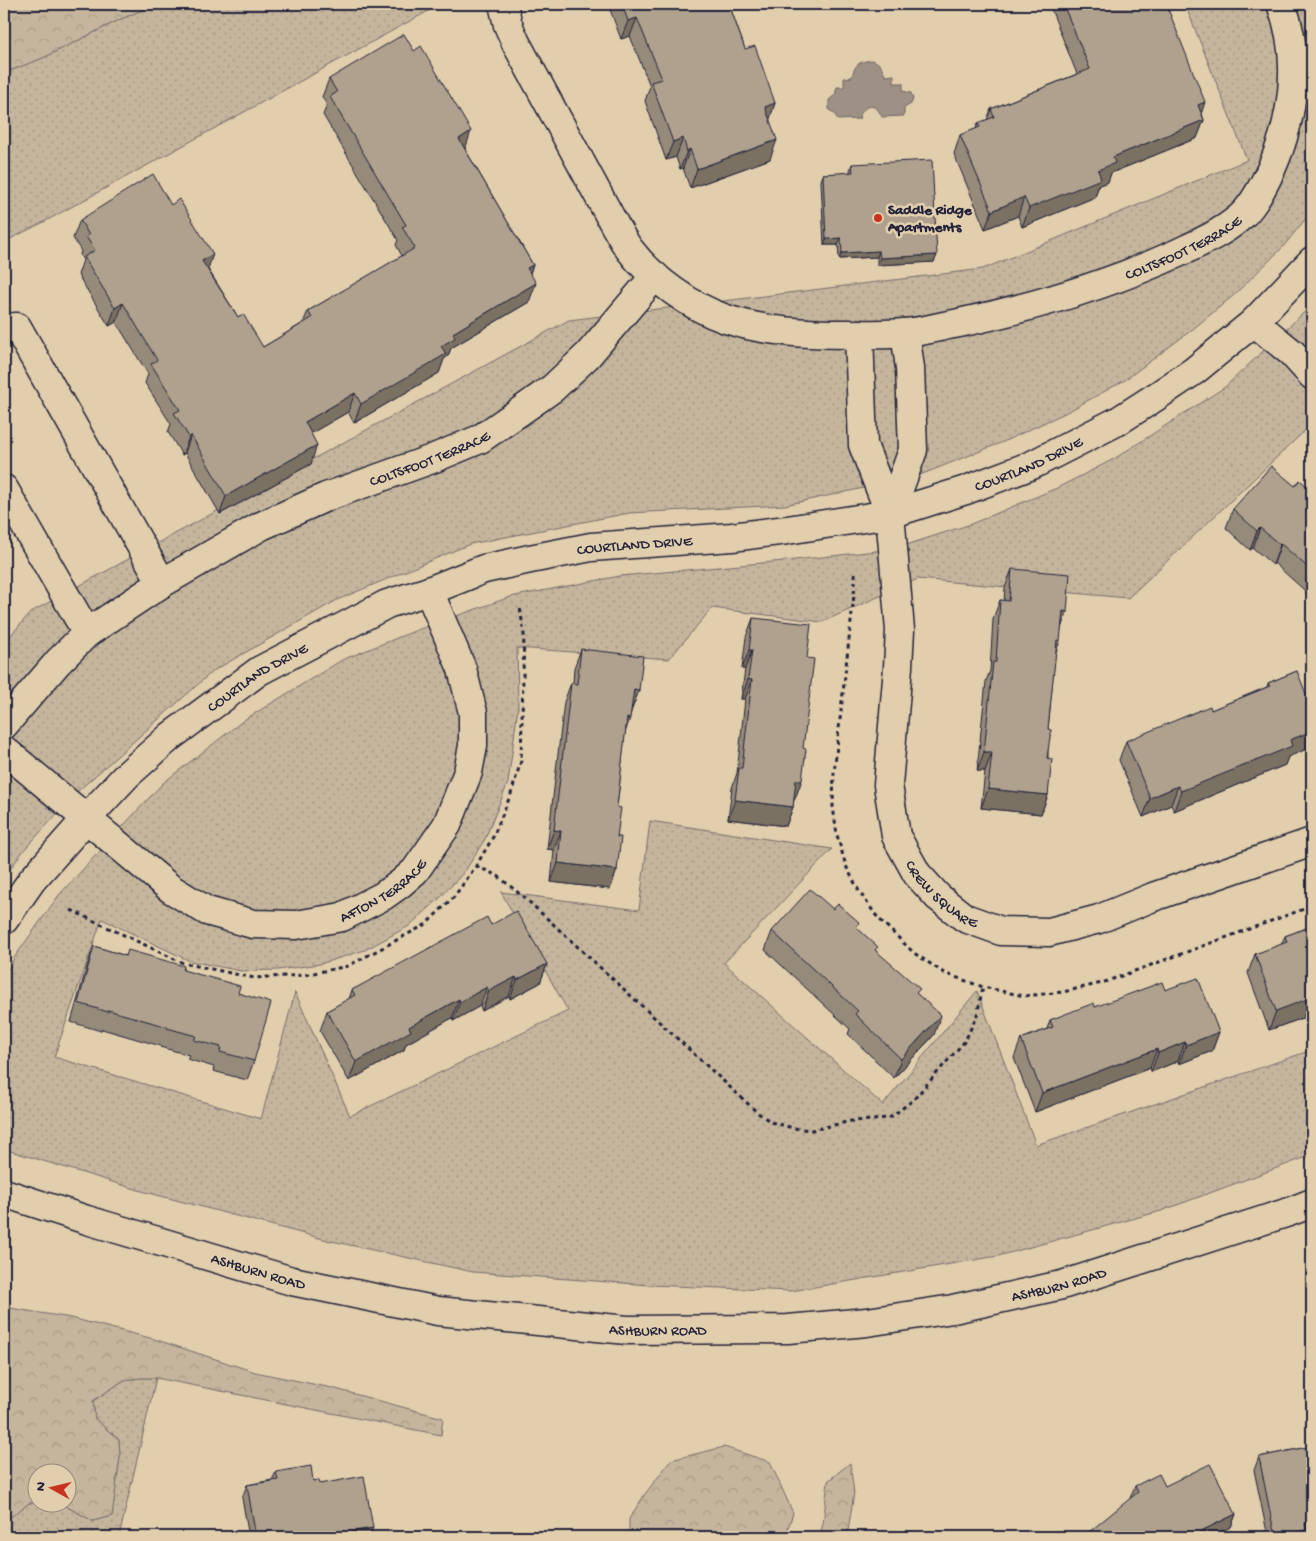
<svg xmlns="http://www.w3.org/2000/svg" width="1316" height="1541" font-family="'Gochi Hand',sans-serif">
	<defs>
		<pattern id="grass-dots" width="8" height="8" patternUnits="userSpaceOnUse" patternTransform="scale(1.25)"><rect width="8" height="8" fill="#c5b59c"/><path d="M2 2h.1M6 6h.1" fill="none" stroke="#a99b87" stroke-width="1.8" stroke-linecap="round"/></pattern>
		<pattern id="forest-crowns" width="20" height="18" patternUnits="userSpaceOnUse" patternTransform="scale(1.25)"><rect width="20" height="18" fill="#c5b59c"/><path d="M2 6a3 3 0 1 1 6 0M12 15a3 3 0 1 1 6 0" fill="none" stroke="#a99b87"/></pattern>
	</defs>
	<rect width="100%" height="100%" fill="#e1ceac"/>
	<filter id="ink" filterUnits="userSpaceOnUse"><feTurbulence type="fractalNoise" baseFrequency=".02" numOctaves="2"/><feDisplacementMap in="SourceGraphic" scale="10" xChannelSelector="R" yChannelSelector="G"/><feConvolveMatrix kernelMatrix="1 2 1 2 8 2 1 2 1" color-interpolation-filters="sRGB"/></filter>
	<g filter="url(#ink)">
		<path fill="url(#grass-dots)" stroke="#746c6c" d="M156,4H441L42,223L4,242V73L43,58L119,20Z
			M1185,4H1312V211L1282,248L1234,295L1193,329L1125,380L1069,411L1003,442L915,477L785,505L629,513L470,544L337,600L213,671L79,790L24,850L4,877V643L31,612L569,320L983,269L1247,160Z
			M1312,305V424L1128,598L918,579L822,622L712,608L669,659L517,648L518,707L508,783L485,839L465,871L439,899L409,926L365,950L320,964L278,970L241,971L190,961L102,919L54,1057L261,1119L295,992L350,1116L568,1011L501,892L639,910L650,821L832,849L724,963L883,1105L977,991L1036,1145L1312,1050V1155L1161,1211L998,1256L791,1291L650,1285L473,1272L327,1240L142,1191L4,1149V977L14,958L59,895L163,783L244,720L342,660L417,630L510,597L620,576L795,560L894,549L971,524L1057,488L1114,459L1225,387Z
			M141,1378H156L119,1537H4V1522L29,1503L37,1502L38,1504H62L93,1521L112,1516L120,1457L119,1440L95,1419L93,1401L124,1380Z"/>
		<path fill="url(#forest-crowns)" stroke="#746c6c" d="M4,4H156L119,20L43,58L4,73Z
			M4,1307L71,1318L154,1339L255,1372L332,1388L443,1418L441,1435L156,1378H141L124,1380L93,1401L95,1419L119,1440L120,1457L112,1516L93,1521L62,1504H68V1474H38L37,1502L29,1503L4,1522Z
			M724,1447L770,1462L793,1513L785,1537H629V1519L645,1494L671,1460Z
			M850,1463L854,1493L847,1537H819L823,1524L828,1481Z"/>
		<path fill="#9d9084" stroke="#6c6467" d="M872,60C880,63 883,67 885,76L894,75V83H903V91L911,93L913,99L911,104L904,108V116L882,117C876,102 863,103 859,119L838,120L834,113L829,110V100L835,95L837,87H844V78L852,77C855,64 858,62 872,60Z"/>
		<g fill="none" stroke-linecap="round" stroke-linejoin="round">
			<g stroke="#22223b" stroke-width="31">
				<g id="street">
					<path id="s1" d="M503,4L508,25L516,43L613,222C618,231 623,241 630,250C652,279 691,307 726,319C766,332 807,334 849,334C867,334 886,335 904,333C922,332 941,326 959,323C1034,307 1108,285 1178,253C1199,243 1220,234 1238,219C1251,209 1260,192 1267,178C1293,125 1303,60 1281,4"/>
					<path d="M1254,322L1292,353L1312,375"/>
					<path d="M4,328L17,327L162,583"/>
					<path id="s2" d="M859,334L863,445L890,514L900,630L898,667L888,785L896,836L917,874L938,897L965,918L1001,931L1049,932L1099,919L1153,897L1312,842"/>
					<path d="M4,489L87,633"/>
					<path d="M890,514L913,450L910,368L905,333"/>
					<path id="s3" d="M4,725L58,662L87,633L162,583L261,526L326,497L432,459L480,439L522,410L553,388L588,355L655,276"/>
					<path id="s4" d="M4,750L171,889L207,911L253,924L296,925L342,917L383,896L400,884L415,871L447,825L468,772L473,746V713L462,669L429,591"/>
					<path id="s5" d="M4,920L32,880L86,819L127,775L171,736L259,671L387,604L429,591L484,569L530,559L591,547L732,537L787,530L890,514L966,490L1032,465L1118,421L1157,396L1194,371L1254,322L1312,261"/>
				</g>
			</g>
			<g stroke="#22223b" stroke-width="31">
				<g id="secondary">
					<path id="s6" d="M4,1193L87,1220L292,1281L438,1311L627,1330L788,1329L867,1322L953,1309L1062,1285L1289,1212L1312,1203"/>
				</g>
			</g>
			<path stroke="#22223b" stroke-width="3" stroke-dasharray="4 4" stroke-linecap="butt" d="M855,573V586L834,773L833,806L837,835L846,866L860,893L878,918L914,953L944,973L983,987L1024,996L1063,992L1102,983L1312,906
				M476,866L498,876L527,900L758,1113L771,1122L793,1128L812,1130L851,1121L874,1120L891,1117L913,1100L965,1041L977,1015L983,987
				M71,910L183,963L254,978L304,975L348,966L425,925L454,897L476,866L493,837L511,794L521,761L524,634L520,607"/>
			<use href="#street" stroke="#e1ceac" stroke-width="28"/>
			<use href="#secondary" stroke="#e1ceac" stroke-width="28"/>
		</g>
		<path fill="#968a7a" stroke="#22223b" d="M608,4H729L745,49L775,103L769,119L770,159L690,188L683,168L680,169L676,157L666,160L645,101L650,86L630,36L621,39Z
			M1049,4H1166L1204,120L1197,138L1111,173L1108,182L1099,185L1095,197L1022,227L1018,216L985,229L954,154L960,135L976,129L978,123L987,120L991,109L1077,74Z
			M329,79L465,149L533,265L530,273L529,302L451,348L448,356L444,359L439,373L354,423L348,412L311,433V464L220,514L185,453L182,455L168,432L171,424L145,383L148,374L116,322L109,326L78,275L83,260L80,255L81,251L73,238L80,220L208,269L238,317L263,347L303,323L308,311L402,256L396,245L398,240L323,115L327,105L322,97Z
			M852,164L937,255L934,262L877,265V257L839,259L838,245H824L821,181L823,174L850,173V170Z
			M1295,486L1312,491V597L1274,563L1273,565L1253,548L1250,550L1226,528L1233,509Z
			M1012,569L1067,612L1062,625L1055,655L1048,729V795L1041,814L981,808L985,771H977L986,681L990,671L993,619L1000,600L1004,601L1005,588Z
			M753,618L807,658L795,799H794L793,807L786,826L728,819L732,788L737,773L745,699H741L745,669H742L746,637Z
			M581,649L639,690L632,709L625,733L617,807V870L610,889L551,882L554,850L547,849L564,702L571,683H573L574,668Z
			M1297,671L1288,757L1285,765L1174,811L1171,805L1143,817L1119,760L1126,741L1211,710L1267,687L1268,683Z
			M833,909L858,929L876,951L918,995L934,1035L894,1078L848,1034L850,1029L765,950L772,931Z
			M491,925L547,964L540,983L510,999L509,996L482,1011L480,1006L453,1021L452,1018L406,1044L404,1050L349,1081L320,1031L327,1011L349,999L352,990Z
			M1312,926L1305,1013L1303,1018L1269,1030L1248,973L1255,954L1281,945L1285,936Z
			M94,946L126,956L183,970L238,993L254,1061L247,1080L213,1071L214,1067L187,1059L189,1055L160,1047L161,1046L102,1029L101,1031L71,1022L87,966Z
			M1165,990L1219,1032L1212,1051L1179,1064L1178,1061L1151,1072L1150,1068L1035,1112L1014,1058L1021,1039L1047,1029L1050,1020L1095,1007Z
			M1312,1446V1536H1304V1537H1268L1254,1470L1259,1457Z
			M276,1472L313,1481L320,1484L369,1537H249L242,1498L247,1485L272,1480Z
			M1135,1486H1165L1236,1514L1231,1527L1130,1498Z"/>
		<path fill="#7a7163" stroke="#22223b" d="M637,18L630,36L621,39L628,21Z
			M1205,102L1199,121L1198,105Z
			M775,103L769,122L765,107Z
			M1204,120L1197,138L1111,173L1108,182L1099,185L1095,197L1022,227L1029,208L1098,170L1113,157Z
			M471,131L465,150L459,139Z
			M683,138L676,157L666,160L673,142Z
			M777,140L770,159L690,188L697,169Z
			M690,149L683,168L680,169L687,151Z
			M1024,197L1018,216L985,229L992,211Z
			M841,238L838,245H824L826,239Z
			M879,251L877,257L839,259L842,253Z
			M213,254L207,272L202,261Z
			M937,255L934,262L877,265L880,258Z
			M533,265L526,283L527,268Z
			M536,283L529,302L451,348L448,356L444,359L439,373L354,423L361,404L441,346L453,333Z
			M123,303L116,322L109,326L115,308Z
			M355,393L348,412L298,441L305,422Z
			M191,435L185,453L182,455L189,437Z
			M317,445L311,464L220,514L226,496Z
			M1260,528L1253,548L1250,550L1257,531Z
			M1281,544L1274,563L1273,565L1280,545Z
			M1063,611L1067,612L1060,631Z
			M1057,640L1060,641L1053,660Z
			M749,650H752L745,669H742Z
			M748,679L752,680L745,699H741Z
			M634,689L639,690L632,709L627,708Z
			M627,718H630L623,738Z
			M1312,731V747L1288,757L1285,765L1174,811L1181,791L1290,740Z
			M984,752H992L985,771H977Z
			M796,780H802L795,799H789Z
			M1178,786L1171,805L1143,817L1150,798Z
			M988,789L1048,795L1041,814L981,808Z
			M735,800L793,807L786,826L728,819Z
			M554,830L561,831L554,850L547,849Z
			M558,863L617,870L610,889L551,882Z
			M547,964L540,983L510,999L517,980Z
			M516,977L509,996L482,1011L489,991Z
			M487,987L480,1006L453,1021L460,1002Z
			M1312,994V1010L1305,1013L1303,1018L1269,1030L1276,1011Z
			M459,999L452,1018L406,1044L404,1050L349,1081L356,1062L409,1027Z
			M941,1015L934,1035L894,1078L901,1059Z
			M1219,1032L1212,1051L1179,1064L1186,1045Z
			M1185,1042L1178,1061L1151,1072L1158,1053Z
			M1157,1049L1150,1068L1035,1112L1042,1093Z
			M1236,1514L1231,1527L1211,1537H1197L1199,1532Z
			M1305,1523H1312V1536H1304V1537H1275Z
			M373,1528L369,1537H348L349,1532Z"/>
		<path fill="#afa18e" stroke="#22223b" d="M622,4H729L745,49L755,46L775,103L765,107L777,140L697,169L690,149L687,151L683,138L673,142L651,82L662,79L637,18L628,21Z
			M1063,4H1166L1205,102L1198,105L1204,120L1113,157L1115,163L1098,170L1101,179L1029,208L1024,197L992,211L960,135L980,127L978,123L994,117L991,109L1090,69Z
			M404,34L414,51L421,46L471,131L459,139L533,265L527,268L536,283L453,333L455,338L441,346L446,354L361,404L355,393L305,422L317,445L226,496L191,435L189,437L174,413L180,410L151,364L157,360L123,303L115,308L84,257L95,250L86,237L89,235L80,220L153,174L171,205L179,199L213,254L202,261L238,317L243,314L263,347L312,318L308,311L415,248L402,227L406,225L330,97L337,92L329,79Z
			M932,160L937,255L880,258L879,251L842,253L841,238L826,239L823,174L853,172L852,164Z
			M1271,466L1295,486L1300,480L1312,491V571L1281,544L1280,545L1260,528L1257,531L1233,509Z
			M1012,569L1070,574L1067,612L1063,611L1060,641L1057,640L1048,729L1051,730L1047,758L1052,759L1048,795L988,789L992,752H984L993,662H996L1000,600L1009,601Z
			M753,618L811,624L807,658L814,659L803,748L806,749L802,780H796L793,807L735,800L739,768H742L752,680L748,679L752,650H749Z
			M581,649L643,656L639,690L634,689L630,718H627L617,807L621,808L617,837H621L617,870L558,863L561,831L554,830L571,683L577,684Z
			M1297,671L1312,709V731L1290,740L1292,746L1263,758L1181,791L1178,786L1150,798L1126,741L1210,706L1211,710L1270,686L1268,683Z
			M810,889L833,909L838,904L860,923L856,927L878,947L875,950L920,989L916,993L941,1015L901,1059L855,1014L858,1011L772,931Z
			M516,911L547,964L517,980L516,977L489,991L487,987L460,1002L459,999L409,1027L411,1031L356,1062L327,1011L355,995L352,990L487,917L491,925Z
			M1312,926V994L1309,995L1310,998L1276,1011L1255,954L1287,942L1285,936Z
			M94,946L126,956L128,950L184,966L183,970L240,986L238,993L271,1003L254,1061L220,1052L221,1047L194,1040L196,1036L167,1028L168,1027L108,1010V1012L78,1003Z
			M1198,978L1219,1032L1186,1045L1185,1042L1158,1053L1157,1049L1042,1093L1021,1039L1053,1027L1050,1020L1094,1003L1095,1007L1162,982L1165,990Z
			M1312,1446V1523H1305L1306,1530L1275,1537L1259,1457Z
			M1210,1464L1236,1514L1199,1532L1201,1537H1083L1138,1492L1135,1486L1159,1474L1165,1486Z
			M311,1466L313,1481L319,1480L320,1484L364,1476L373,1528L349,1532L350,1537H256L247,1485L278,1480L276,1472Z"/>
	</g>
	<circle fill="#c8321e" stroke="#e1ceac" stroke-width="2" cx="878" cy="218" r="5"/>
	<g text-anchor="middle" stroke-width="5" stroke-linejoin="round" paint-order="stroke">
		<g font-size="15" font-weight="bold" fill="#22223b" stroke="#e1ceac" text-anchor="start">
			<text x="888" y="214">Saddle Ridge<tspan x="888" dy="17">Apartments</tspan></text>
		</g>
		<g font-size="15" fill="#22223b" stroke="#e1ceac">
			<text dy="5" stroke="none"><textPath href="#s1" startOffset="870">COLTSFOOT TERRACE</textPath></text>
			<text dy="5" stroke="none"><textPath href="#s3" startOffset="510">COLTSFOOT TERRACE</textPath></text>
			<text dy="5" stroke="none"><textPath href="#s5" startOffset="1164">COURTLAND DRIVE</textPath></text>
			<text dy="5" stroke="none"><textPath href="#s5" startOffset="759">COURTLAND DRIVE</textPath></text>
			<text dy="5" stroke="none"><textPath href="#s5" startOffset="354">COURTLAND DRIVE</textPath></text>
			<text dy="5" stroke="none"><textPath href="#s4" startOffset="446">AFTON TERRACE</textPath></text>
			<text dy="5" stroke="none"><textPath href="#s2" startOffset="584">CREW SQUARE</textPath></text>
			<text dy="5" stroke="none"><textPath href="#s6" startOffset="266">ASHBURN ROAD</textPath></text>
			<text dy="5" stroke="none"><textPath href="#s6" startOffset="1076">ASHBURN ROAD</textPath></text>
			<text dy="5" stroke="none"><textPath href="#s6" startOffset="671">ASHBURN ROAD</textPath></text>
		</g>
	</g>
	<rect width="1316" height="1541" fill="none" stroke="#e1ceac" stroke-width="20"/>
	<rect x="10" y="10" width="1296" height="1521" fill="none" stroke="#22223b" stroke-width="2" filter="url(#ink)"/>
	<g transform="translate(52 1488) rotate(278)"><circle r="24" fill="#e1ceac" stroke="#95897f"/>
	<path d="M0-4L9 19L0 12L-9 19Z" fill="#c8321e"/>
	<text y="-8" font-size="14" font-weight="bold" text-anchor="middle" fill="#22223b">N</text>
	</g>
</svg>
